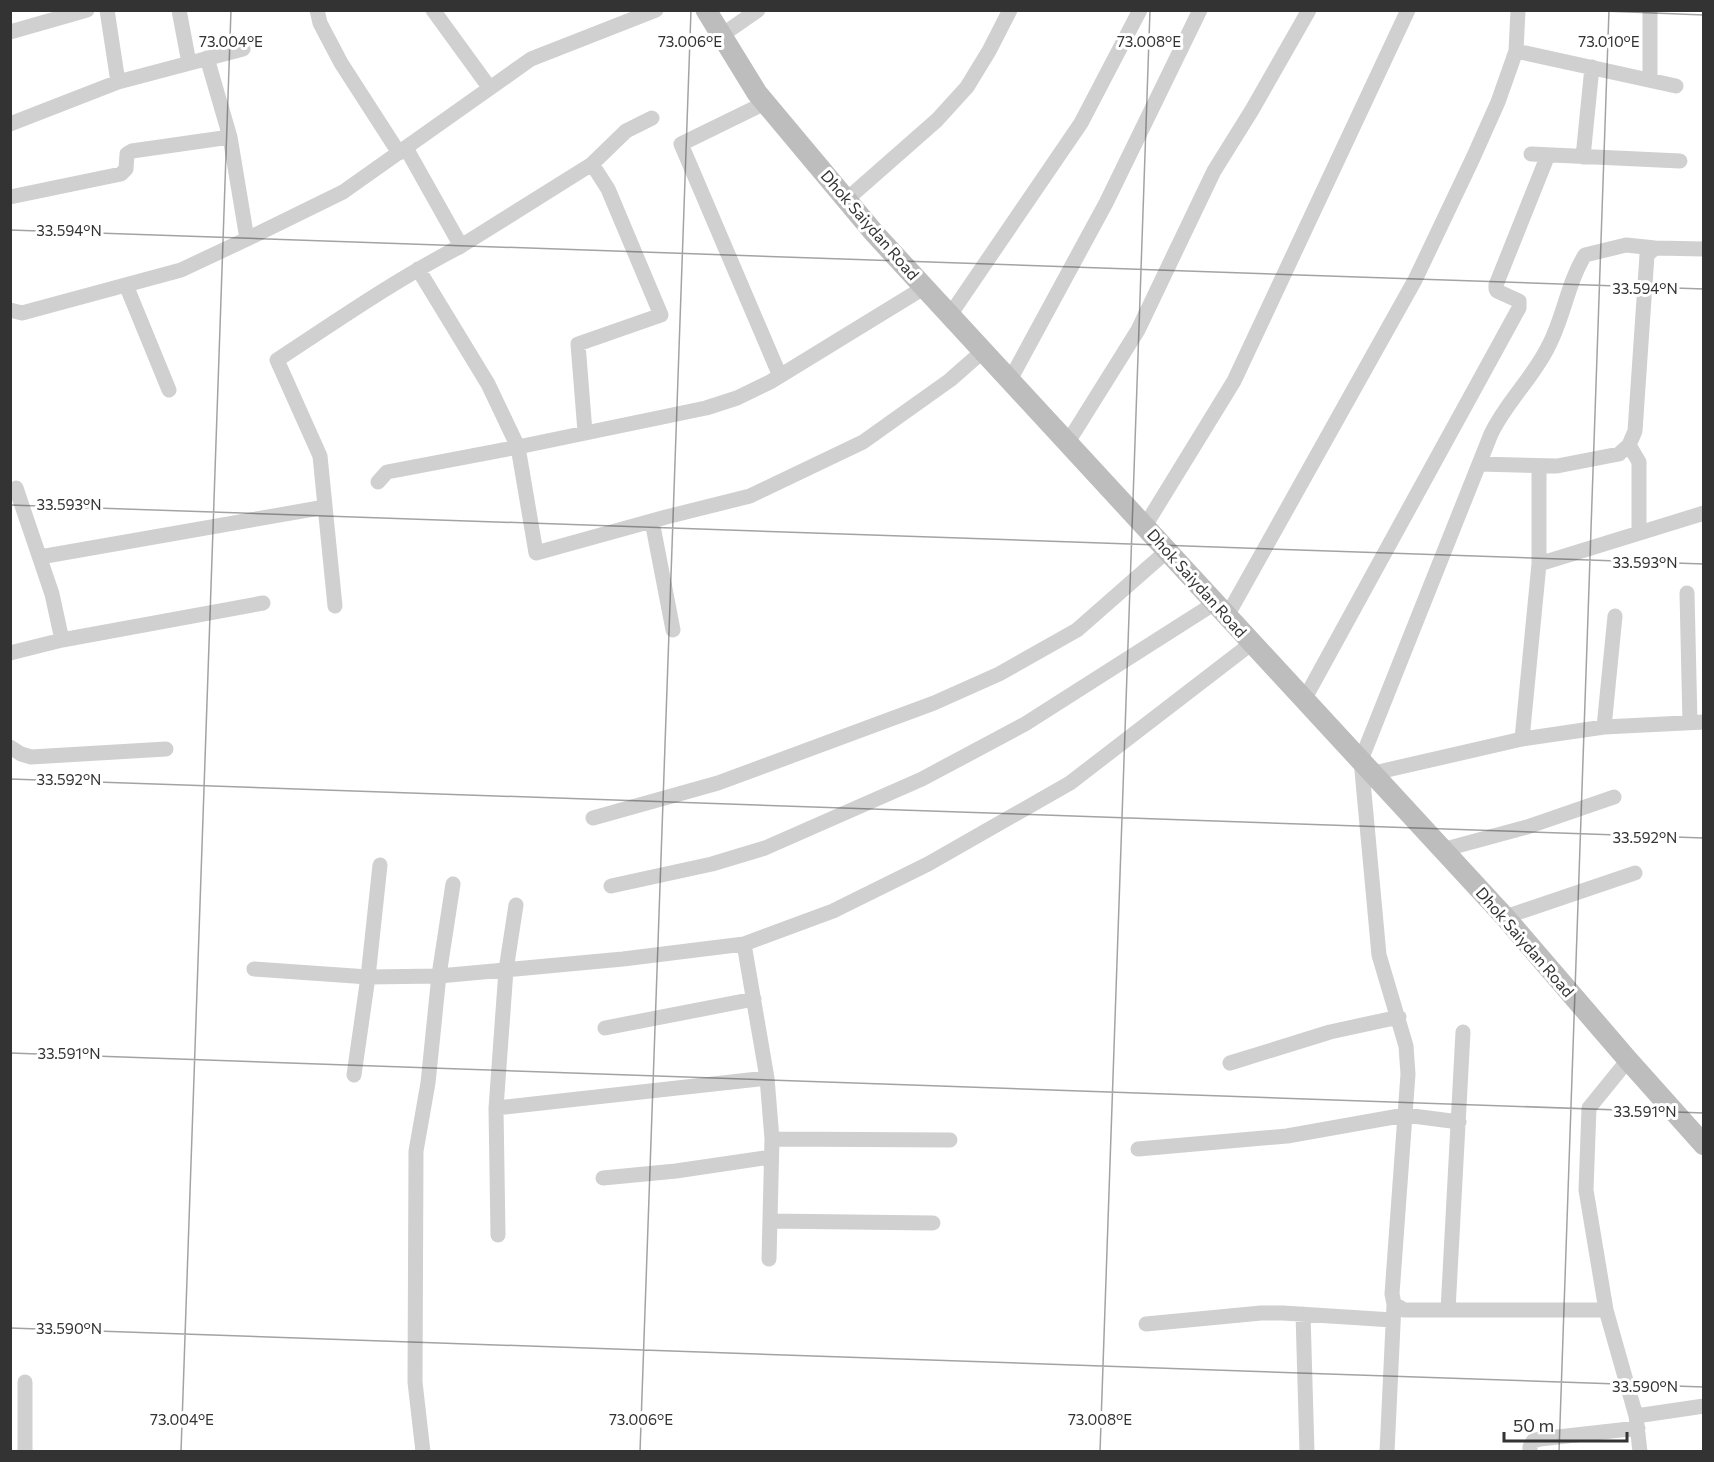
<svg xmlns="http://www.w3.org/2000/svg" width="1714" height="1462" font-family="Commissioner,sans-serif">
	<rect width="100%" height="100%" fill="#fff"/>
	<g fill="none" stroke-linecap="round" stroke-linejoin="round">
		<path stroke="#d0d0d0" stroke-width="15" d="M107,10L118,82
			M179,10L189,63
			M317,10L320,23L341,63L399,153
			M433,10L489,87
			M1650,10V80
			M10,32L87,10
			M722,35L758,10
			M1516,51L1676,86
			M207,58L230,137L247,239
			M765,103L681,144L780,376
			M10,124L118,82L243,49
			M406,148L461,246L592,164L626,131L652,118
			M1531,154L1680,161
			M1583,157L1592,67
			M10,197L121,174L126,169L127,154L132,151L230,137
			M846,200L937,120L967,87L989,51L1010,10
			M418,269L488,384L518,447L706,408L737,398L770,382L925,287
			M126,285L169,390
			M10,310L22,313L181,270L247,239L343,192L531,59L656,10
			M950,315L1081,123L1140,10
			M1010,380L1106,203L1200,10
			M585,432L578,344L661,315L608,189L592,164
			M1068,442L1138,330L1214,171L1252,110L1309,10
			M1629,445L1639,462V533
			M1479,464L1557,466L1619,454L1629,445L1635,431L1647,255L1655,248
			M378,482L387,472L518,447L536,553L666,517L750,496L863,442L950,380L983,351
			M16,488L52,594L62,640
			M652,521L673,630
			M1145,526L1234,381L1408,10
			M40,557L325,507
			M1539,564L1704,513
			M1687,593L1690,723
			M335,606L320,456L277,360C338,320 395,280 461,246
			M1227,616L1415,280L1473,158L1498,102L1516,51L1518,10
			M10,653L62,640L263,603
			M1304,700L1519,308V301L1497,291L1496,289V285L1548,155
			M1604,727L1615,616
			M1522,739L1539,564V466
			M10,747L21,754L31,757L166,749
			M1374,773L1522,739L1604,727L1704,722
			M593,818L718,783L934,703L999,674L1077,630L1167,551
			M1442,850L1527,827L1614,797
			M611,886L712,864L765,848L922,779L1025,724L1215,603
			M1505,917L1635,873
			M744,944L767,1078L772,1139L769,1259
			M254,969L368,977L439,976L623,959L744,944L833,911L928,864L1070,783L1252,643
			M605,1028L754,999
			M1628,1060L1589,1108L1586,1190L1606,1310L1636,1416L1640,1452
			M1230,1063L1330,1032L1399,1017
			M354,1075L368,977L380,865
			M496,1108L767,1078
			M772,1139L950,1140
			M1138,1149L1287,1136L1405,1115L1459,1122
			M603,1178L676,1171L771,1157
			M770,1221L933,1223
			M498,1235L496,1108L506,970L516,905
			M1394,1304L1404,1310H1606
			M1448,1310L1463,1032
			M1303,1314L1307,1452
			M1146,1324L1261,1313H1283L1393,1320
			M1636,1416L1704,1406
			M25,1452V1382
			M423,1452L415,1382L416,1151L428,1083L439,975L453,884
			M1387,1452L1394,1304L1392,1294L1405,1115L1408,1074L1406,1046L1379,955L1361,760L1491,434C1506,402 1534,377 1549,345C1564,316 1568,282 1585,255L1626,245L1655,248L1704,249
			M1530,1452V1447L1533,1441L1540,1439L1638,1428"/>
		<path stroke="#bdbdbd" stroke-width="21" d="M706,10L757,93L875,234L1505,917L1628,1060L1704,1145"/>
	</g>
	<path fill="none" stroke="#333" stroke-width="1.5" stroke-opacity="0.45" d="M1579,10L1704,15M10,230L1704,289M10,505L1704,564M10,779L1704,838M10,1053L1704,1113M10,1328L1704,1387M181,1452L231,10M640,1452L691,10M1100,1452L1150,10M1559,1452L1609,10"/>
	<g text-anchor="middle" stroke-width="6" stroke-linejoin="round" paint-order="stroke">
		<g font-size="16" fill="#333" stroke="#fff">
			<text transform="translate(870 225) rotate(49)" y="6">Dhok Saiydan Road</text>
			<text transform="translate(1197 583) rotate(48)" y="6">Dhok Saiydan Road</text>
			<text transform="translate(1525 942) rotate(49)" y="6">Dhok Saiydan Road</text>
		</g>
	</g>
	<g font-size="15" text-anchor="middle" fill="#333" stroke="#fff" stroke-width="6" stroke-linejoin="round" paint-order="stroke">
		<text x="231" y="47">73.004°E</text>
		<text x="690" y="47">73.006°E</text>
		<text x="1149" y="47">73.008°E</text>
		<text x="1609" y="47">73.010°E</text>
		<text x="69" y="236">33.594°N</text>
		<text x="1645" y="294">33.594°N</text>
		<text x="69" y="510">33.593°N</text>
		<text x="1645" y="568">33.593°N</text>
		<text x="69" y="785">33.592°N</text>
		<text x="1645" y="843">33.592°N</text>
		<text x="69" y="1059">33.591°N</text>
		<text x="1645" y="1117">33.591°N</text>
		<text x="69" y="1334">33.590°N</text>
		<text x="1645" y="1392">33.590°N</text>
		<text x="182" y="1425">73.004°E</text>
		<text x="641" y="1425">73.006°E</text>
		<text x="1100" y="1425">73.008°E</text>
	</g>
	<rect width="1714" height="1462" fill="none" stroke="#333333" stroke-width="24"/>
	<path d="M1504 1432v9h123v-9" fill="none" stroke="#333333" stroke-width="3"/>
	<text x="1513" y="1432" font-size="18" fill="#333333" stroke="#ffffff" stroke-width="4.5" paint-order="stroke">50 m</text>
</svg>
